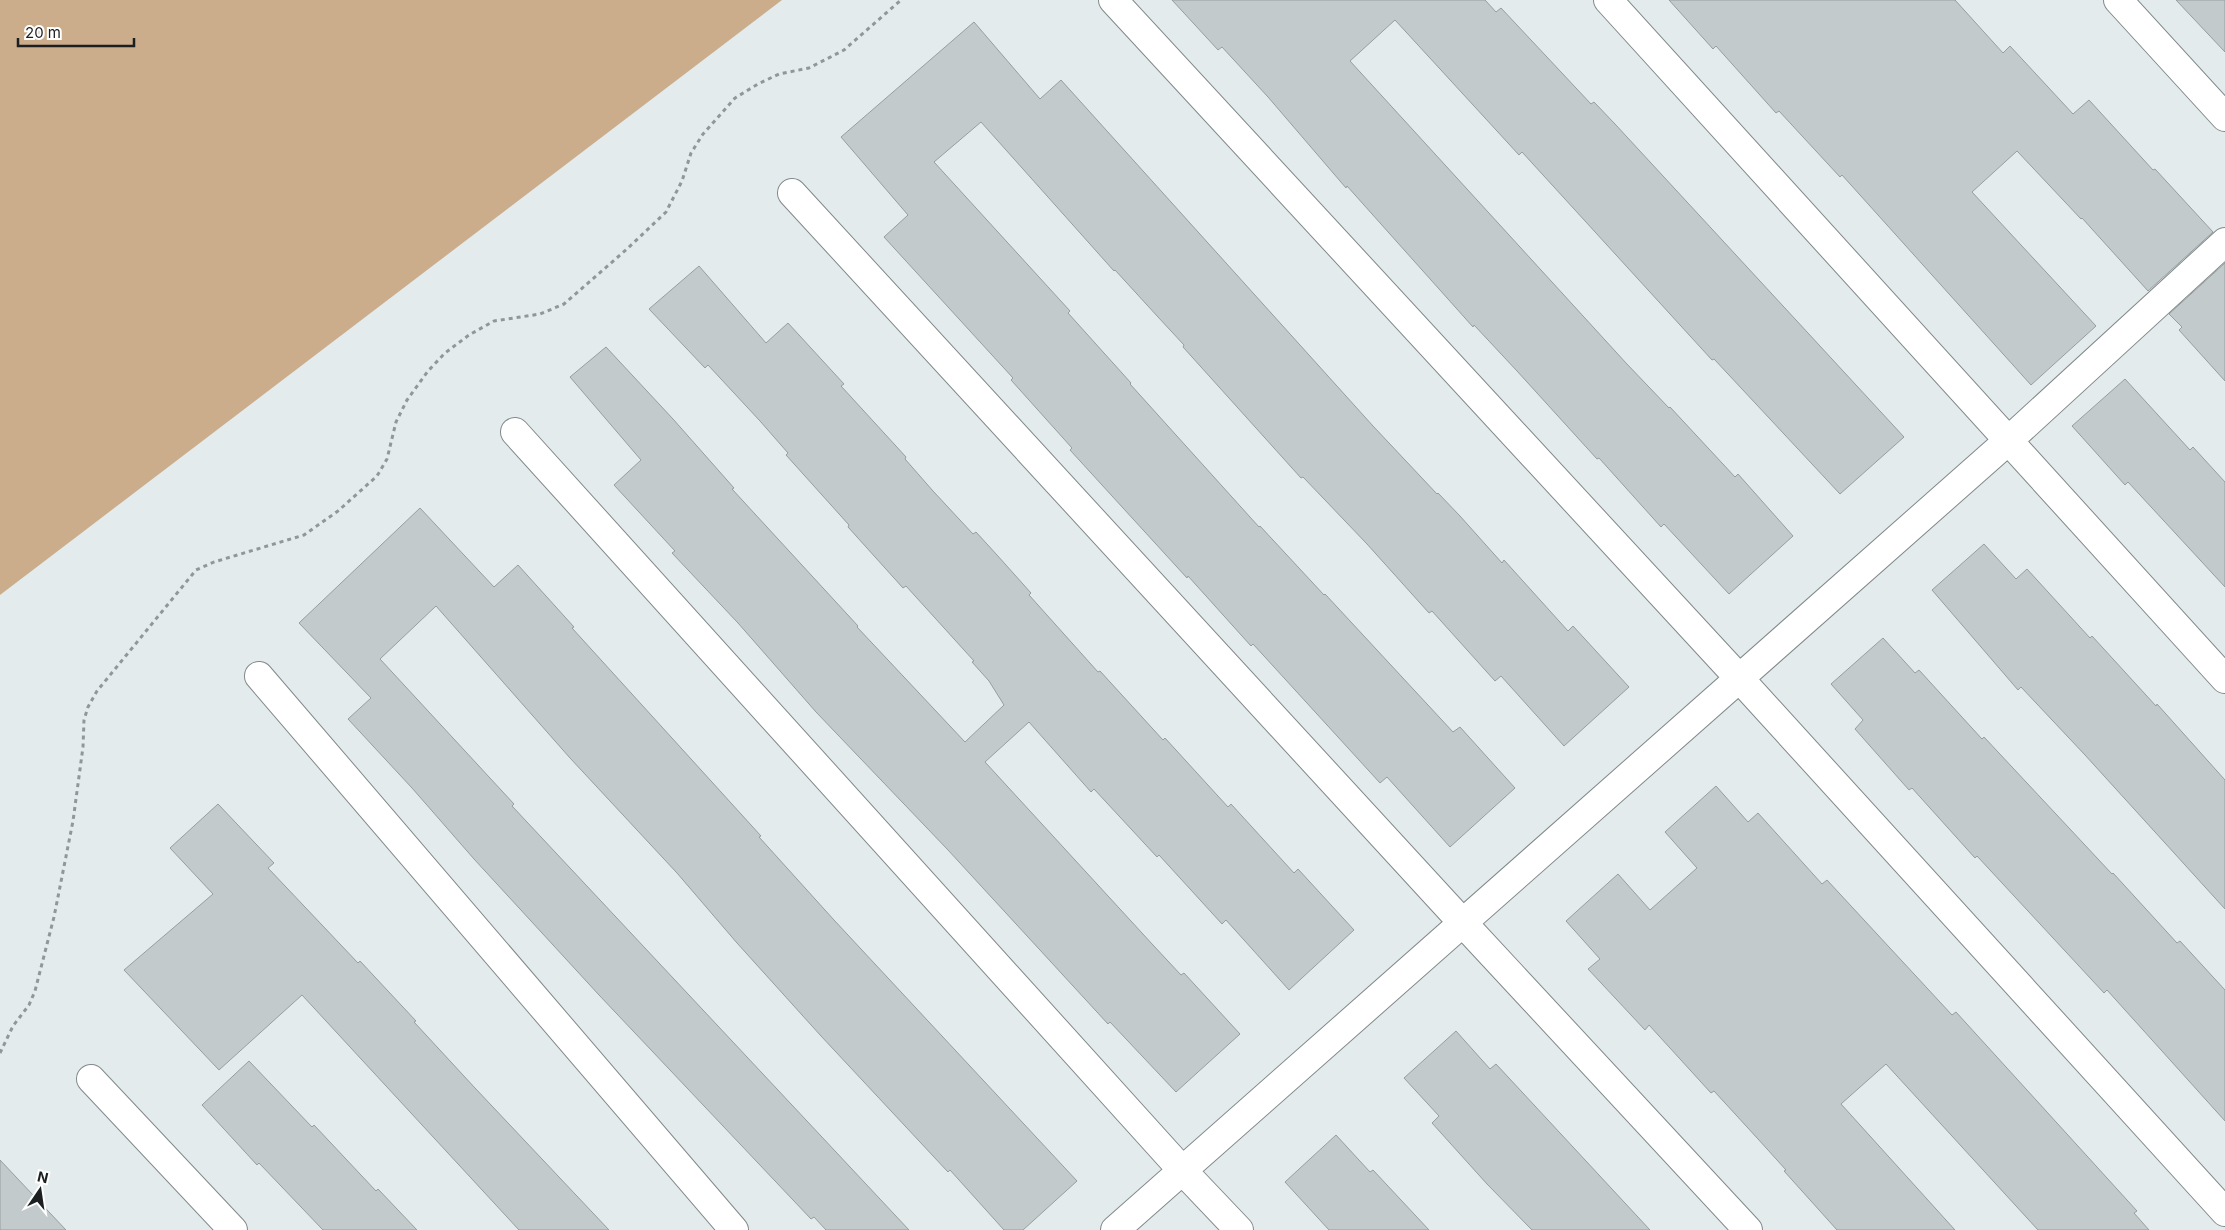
<svg xmlns="http://www.w3.org/2000/svg" width="2225" height="1230" font-family="Inter,sans-serif">
	<rect width="100%" height="100%" fill="#e3ebec"/>
	<path fill="#cbad8c" d="M0,0H782L0,595Z"/>
	<path fill="#c2cacb" stroke="#969e9f" d="M1172,0H1485L1496,12L1501,8L1591,104L1594,102L1615,124L1904,437L1840,494L1714,359L1712,360L1522,152L1519,155L1395,20L1350,61L1626,363L1669,408L1670,407L1735,477L1738,474L1793,536L1729,594L1664,524L1661,527L1599,458L1597,459L1517,371L1474,325L1473,327L1347,186L1346,188L1268,97L1222,47L1218,50Z
		M1669,0H1955L2003,53L2010,46L2073,114L2089,100L2153,170L2155,169L2213,232L2148,291L2082,218L2081,219L2017,151L1972,192L2096,326L2031,385L1842,175L1840,177L1779,111L1776,113L1716,46L1713,49Z
		M2176,0H2225V52Z
		M974,22L1040,99L1061,80L1373,426L1437,494L1438,493L1460,516L1502,563L1504,560L1568,631L1573,626L1629,687L1564,746L1501,676L1495,681L1432,611L1429,613L1367,544L1303,477L1301,478L1183,347L1184,345L1158,317L1115,270L1114,271L981,122L934,162L1070,311L1068,313L1131,383L1130,384L1259,527L1260,526L1324,595L1325,594L1453,732L1460,727L1515,788L1450,847L1387,777L1380,783L1253,644L1251,646L1188,576L1187,578L1070,450L1072,448L1011,380L1013,378L884,237L908,215L841,137Z
		M2225,263V381L2179,330L2182,327L2169,314Z
		M699,266L766,343L788,323L844,384L841,386L906,457L905,459L933,491L973,534L976,532L997,555L1031,593L1029,595L1098,672L1100,671L1163,740L1165,738L1228,807L1231,804L1294,873L1298,869L1354,930L1289,990L1226,920L1222,924L1159,855L1157,857L1094,789L1091,792L1029,722L985,762L1153,945L1181,975L1184,973L1240,1034L1176,1092L1110,1022L1108,1024L948,850L816,712L738,623L672,553L675,551L614,485L641,460L570,377L606,347L673,419L734,488L732,489L858,626L857,627L965,742L1004,705L989,681L972,662L974,661L906,586L903,588L848,527L849,525L786,455L788,453L760,421L708,365L705,368L649,309Z
		M2125,379L2190,450L2193,447L2225,482V587L2128,482L2125,485L2072,426Z
		M420,508L494,587L518,565L574,627L572,628L761,836L759,837L834,920L1077,1181L1023,1230H1004L950,1170L948,1172L821,1036L737,943L677,873L570,758L436,606L380,659L514,804L512,806L909,1230H826L814,1217L811,1219L599,995L474,859L412,788L348,719L371,698L299,623Z
		M1984,544L2016,579L2027,569L2090,638L2092,636L2156,706L2157,704L2225,780V909L2085,755L2021,687L2018,690L1932,590Z
		M1883,638L1915,673L1919,670L1982,739L1984,737L2112,874L2113,873L2177,943L2180,941L2225,990V1121L2107,990L2104,993L1977,856L1975,858L1912,788L1909,790L1855,729L1863,720L1831,684Z
		M1716,786L1748,822L1758,813L1822,884L1827,880L1952,1015L1956,1012L2137,1211L2134,1213L2149,1230H2038L1886,1064L1841,1104L1955,1230H1837L1784,1171L1786,1170L1758,1139L1714,1091L1711,1093L1649,1025L1645,1030L1588,969L1600,959L1566,921L1618,874L1650,910L1697,868L1665,832Z
		M218,804L274,863L268,868L358,963L360,961L416,1021L414,1022L475,1088L609,1230H519L302,995L219,1070L124,970L213,894L170,848Z
		M1456,1031L1490,1069L1496,1064L1650,1230H1532L1487,1184L1432,1123L1439,1116L1404,1078Z
		M249,1061L312,1127L314,1125L376,1191L378,1189L417,1230H323L259,1163L257,1165L202,1105Z
		M1336,1135L1370,1172L1373,1170L1429,1230H1329L1285,1182Z
		M0,1160L66,1230H0Z"/>
	<g fill="none" stroke-linecap="round" stroke-linejoin="round">
		<g stroke="#82898a" stroke-width="30">
			<path id="street" d="M1113,0L1739,678L2225,1212
				M1608,0L2225,679
				M2118,0L2225,117
				M792,193L1462,922L1748,1230
				M515,432L1182,1170L1239,1230
				M259,676L734,1230
				M91,1079L233,1230
				M1115,1230L2009,440L2225,242"/>
		</g>
		<path stroke="#919798" stroke-width="3" stroke-dasharray="4 4" stroke-linecap="butt" d="M0,1053L13,1026L29,1005L35,991L54,917L73,821L83,747L84,720L88,707L97,691L196,570L214,562L304,535L338,511L377,476L387,459L396,422L407,400L428,371L445,353L469,335L494,321L540,314L564,304L627,249L666,212L682,181L691,153L703,134L735,98L758,84L779,74L809,68L844,50L901,0"/>
		<use href="#street" stroke="#fff" stroke-width="28"/>
	</g>
	<g transform="translate(40 1190) rotate(13)" stroke="#ffffff" stroke-width="4" paint-order="stroke">
	<path d="M0-4L9 19L0 12L-9 19Z" fill="#1c1f20"/>
	<text y="-8" font-size="14" font-weight="bold" text-anchor="middle" fill="#1c1f20">N</text>
	</g>
	<path d="M18 38v8h116v-8" fill="none" stroke="#1c1f20" stroke-width="2.5"/>
	<text x="25" y="38" font-size="15" fill="#1c1f20" stroke="#ffffff" stroke-width="4" paint-order="stroke">20 m</text>
</svg>
